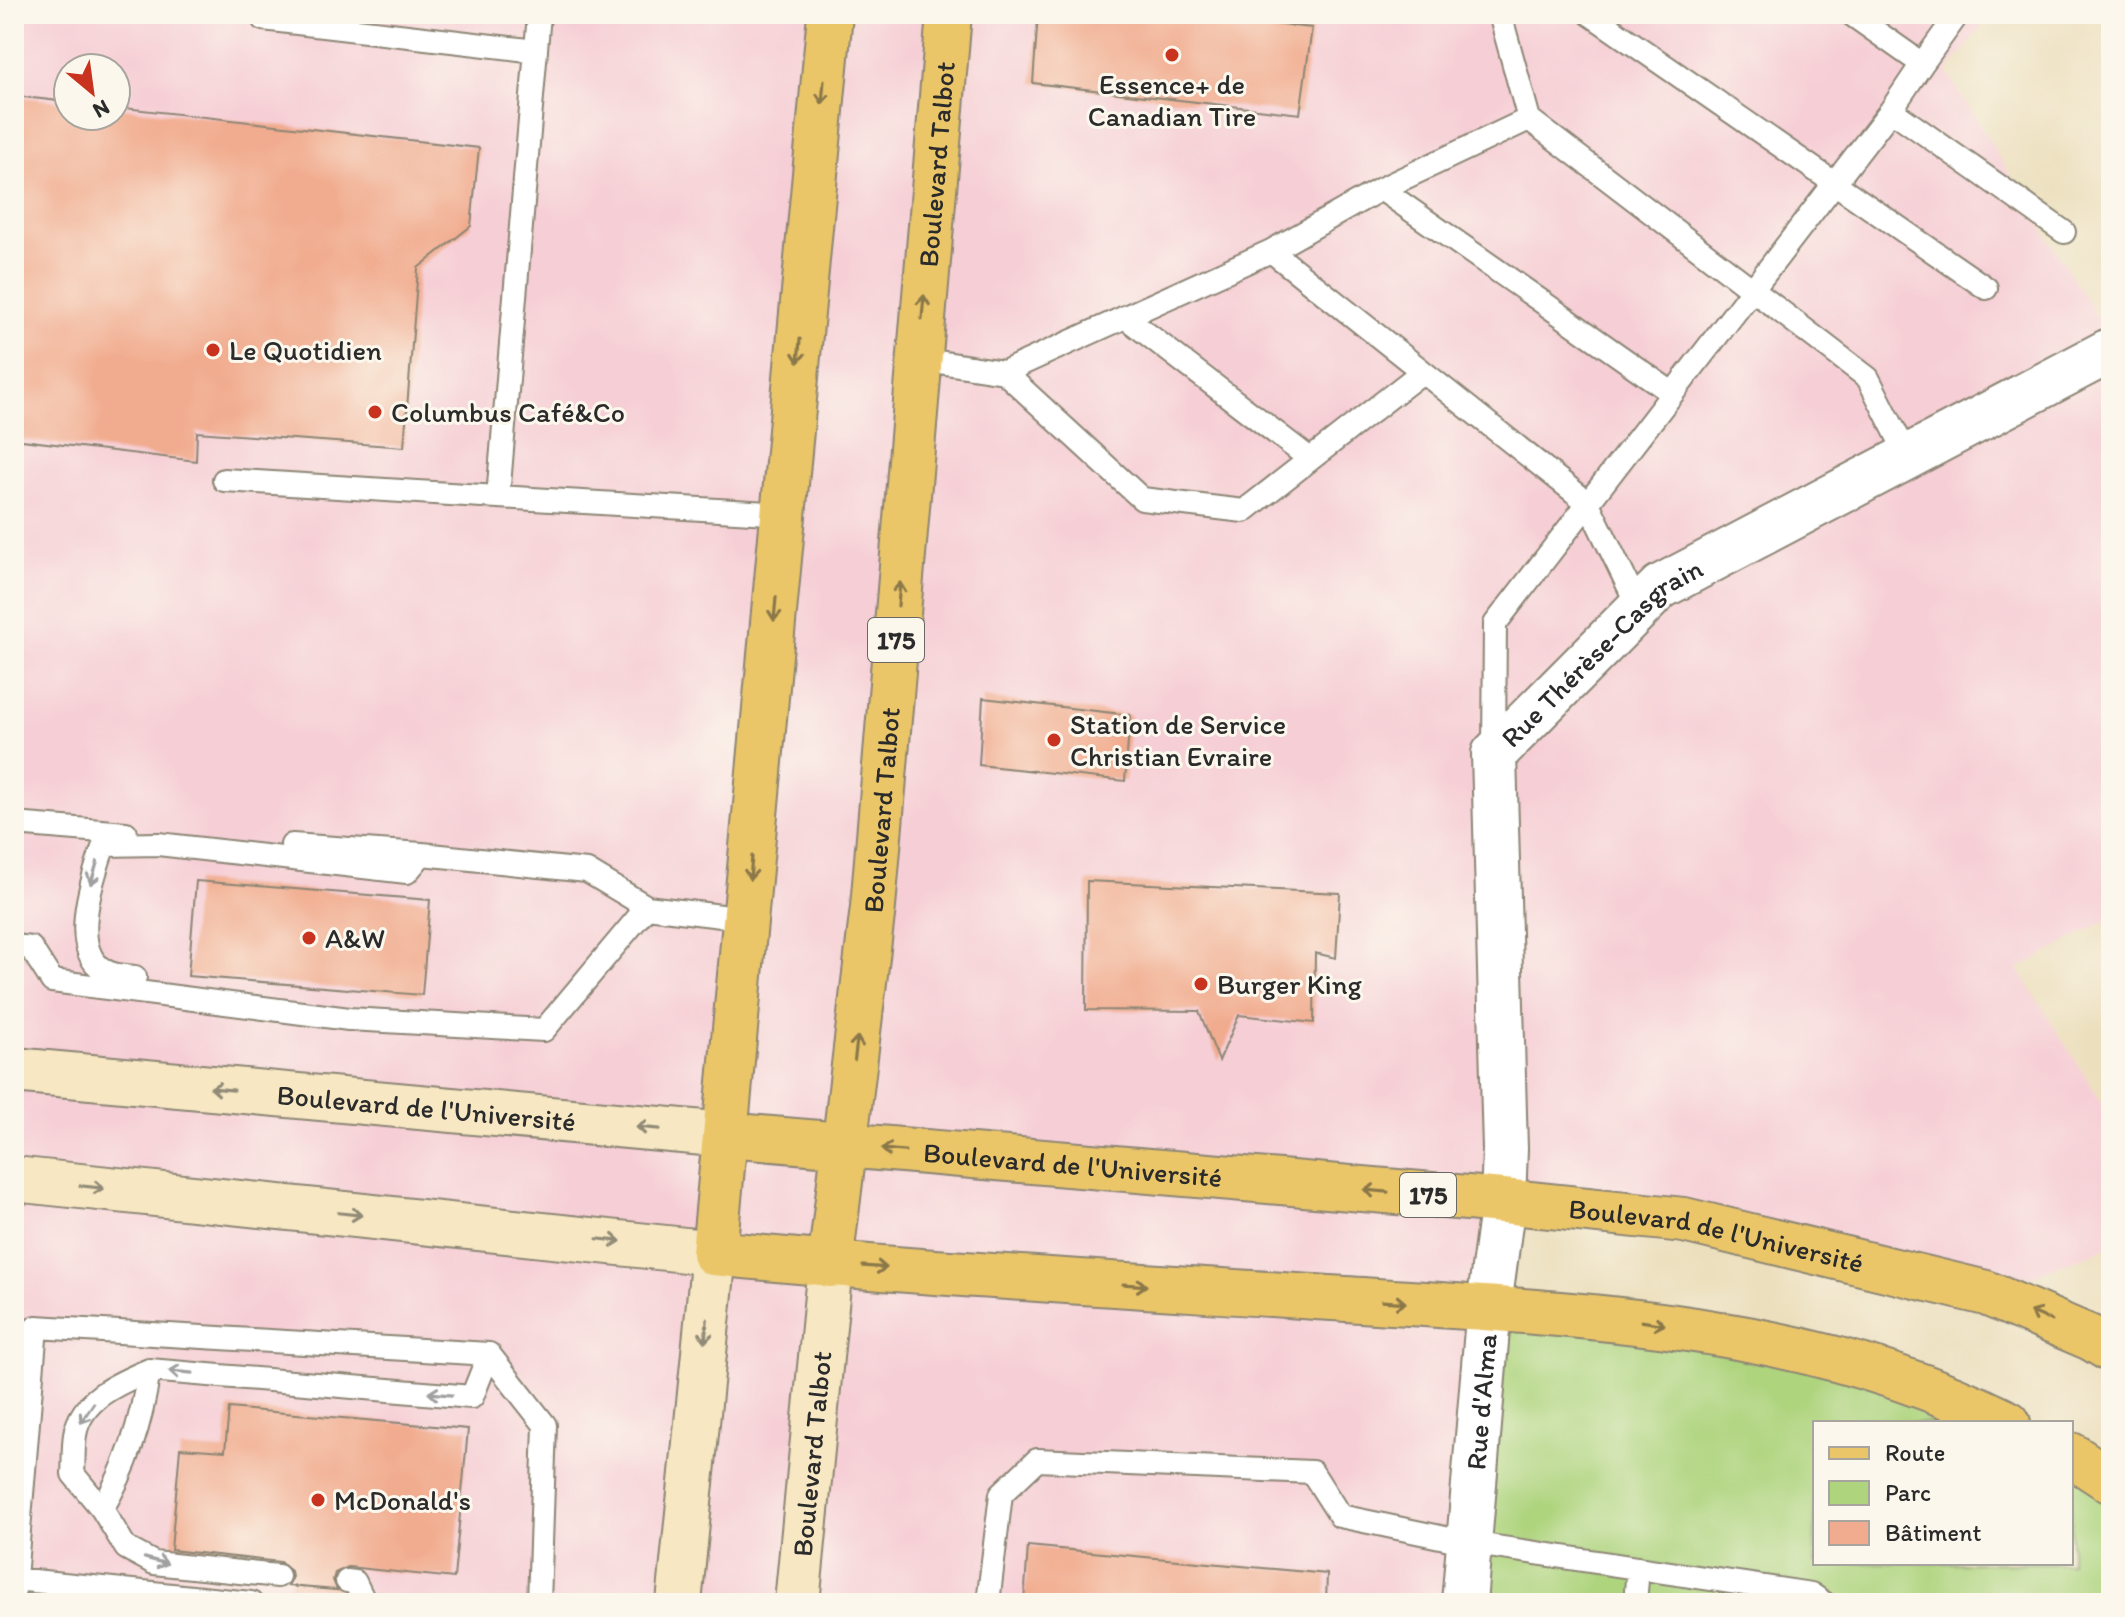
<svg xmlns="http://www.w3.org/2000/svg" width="2125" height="1617" font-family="Itim,sans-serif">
	<rect width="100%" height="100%" fill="#fbf7ec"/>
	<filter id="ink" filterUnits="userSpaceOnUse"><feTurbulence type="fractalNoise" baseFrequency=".0125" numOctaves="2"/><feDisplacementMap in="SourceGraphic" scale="16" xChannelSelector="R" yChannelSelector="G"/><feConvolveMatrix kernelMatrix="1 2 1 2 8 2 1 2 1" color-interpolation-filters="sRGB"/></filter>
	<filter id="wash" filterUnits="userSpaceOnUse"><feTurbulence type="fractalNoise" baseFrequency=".006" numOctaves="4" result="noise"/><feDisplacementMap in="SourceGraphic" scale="32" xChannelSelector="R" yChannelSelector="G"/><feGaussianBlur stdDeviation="1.8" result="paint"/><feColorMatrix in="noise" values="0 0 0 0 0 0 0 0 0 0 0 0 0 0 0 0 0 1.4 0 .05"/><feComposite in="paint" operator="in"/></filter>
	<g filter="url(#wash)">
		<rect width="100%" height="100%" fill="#ecdfbd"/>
		<path fill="#f6cfd6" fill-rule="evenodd" d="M14,14H1991L1947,72L2111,340V918L2018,969L2111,1117V1246L1986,1293L1503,1201L1464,1603H14ZM68,68H116V116H68Z"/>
		<path fill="#aed47e" stroke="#6c8054" stroke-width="2" d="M1489,1306L1646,1321L2008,1423H1815V1563H2071V1455L2111,1481V1603H1464Z"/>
		<g id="blocks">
			<path fill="#f1ab8e" d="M1038,14H1175L1312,28L1300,114L1033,83Z
				M14,96L68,102V116H116V107L479,148L471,226L418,268L404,447L197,432L196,461L14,439Z
				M983,698L1130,715L1125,781L979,765Z
				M196,881L430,900L422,995L188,976Z
				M1087,881L1340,893L1336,958L1315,953L1314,1023L1239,1015L1219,1061L1199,1011L1086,1010Z
				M229,1408L468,1429L454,1578L348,1567L335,1573L333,1580L337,1590L288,1586L292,1578L291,1571L280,1562L171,1550L180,1448L225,1451Z
				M1028,1546L1327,1574L1326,1603H1024Z"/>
		</g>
	</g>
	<g filter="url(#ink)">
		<use href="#blocks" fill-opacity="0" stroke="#8c8574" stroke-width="2"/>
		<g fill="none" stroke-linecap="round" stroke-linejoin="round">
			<g stroke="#8c8574" stroke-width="26">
				<path id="service" d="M539,14L498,497L784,514
					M1500,14L1529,119
					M1590,14L1986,288
					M1851,14L1922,64L1891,110L2064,232
					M263,19L536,51
					M1922,64L1958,14
					M1381,189L1529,119L1868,378L1908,457
					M1271,251L1381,189L1672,393
					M1125,317L1310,459
					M919,359L1004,372L1271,251L1588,503L1639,608
					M1004,372L1142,499L1244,511L1422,372
					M224,480L498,497
					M1494,750L1495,624L1891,110
					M14,824L126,833
					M292,845L422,854L587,871L647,907
					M14,946L31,948L52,981L349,1019L544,1030L647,907L746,919
					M135,977C128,976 118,976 110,973C65,957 93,876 104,845L158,844L407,872L422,854
					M102,1509L73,1474C74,1461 73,1448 75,1435C81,1398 119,1383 149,1370
					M278,1576L154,1563L126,1548L102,1509C128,1466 142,1420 149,1370L472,1397L489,1354
					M14,1579L251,1603
					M347,1581L355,1582L365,1603
					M14,1590L36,1327L489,1354L545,1425L539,1603
					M988,1603L1001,1494L1037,1460L1312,1472L1340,1516L1469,1543L1811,1594L1824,1603
					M1635,1603L1638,1568"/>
			</g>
			<g stroke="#8c8574" stroke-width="48">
				<g id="minor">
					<path id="s1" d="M1464,1603L1489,1306L1503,1201L1505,1149L1494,754L1660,587L2111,350"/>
				</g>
			</g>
			<g stroke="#8c8574" stroke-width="48">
				<g id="secondary">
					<path id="s2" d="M14,1070L726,1135"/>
					<path d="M14,1179L714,1253L679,1603"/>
					<path id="s3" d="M797,1603L830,1265"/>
				</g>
			</g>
			<g stroke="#8c8574" stroke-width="48">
				<g id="primary">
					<path d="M830,14L714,1253C924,1274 1135,1285 1346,1299C1570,1314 1803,1321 2008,1423"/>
					<path id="s4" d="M726,1135L1503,1201L1684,1220L1986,1293L2091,1338L2111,1350"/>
					<path id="s5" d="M830,1265L873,907L949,14"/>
					<path d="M2071,1455L2111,1481"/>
				</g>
			</g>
			<use href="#service" stroke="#fff" stroke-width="22"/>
			<use href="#minor" stroke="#fff" stroke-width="44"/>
			<use href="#secondary" stroke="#f7e8c3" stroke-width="44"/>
			<use href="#primary" stroke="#ebc669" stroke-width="44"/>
		</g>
		<defs><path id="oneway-shaft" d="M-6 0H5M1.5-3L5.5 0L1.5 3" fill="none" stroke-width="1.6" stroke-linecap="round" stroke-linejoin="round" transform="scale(2)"/></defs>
		<g stroke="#8b784a">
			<use href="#oneway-shaft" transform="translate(823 92) rotate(95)"/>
			<use href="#oneway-shaft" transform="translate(923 307) rotate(-85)"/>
			<use href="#oneway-shaft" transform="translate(799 351) rotate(95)"/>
			<use href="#oneway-shaft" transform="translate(899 594) rotate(-85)"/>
			<use href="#oneway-shaft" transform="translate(775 609) rotate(95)"/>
			<use href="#oneway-shaft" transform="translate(751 868) rotate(95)"/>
			<use href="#oneway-shaft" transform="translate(856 1048) rotate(-83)"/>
			<use href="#oneway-shaft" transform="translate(893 1150) rotate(-175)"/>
			<use href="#oneway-shaft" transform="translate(1376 1191) rotate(-175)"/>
			<use href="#oneway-shaft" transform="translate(875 1267) rotate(4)"/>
			<use href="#oneway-shaft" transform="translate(1135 1285) rotate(4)"/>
			<use href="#oneway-shaft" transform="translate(1394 1302) rotate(4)"/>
			<use href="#oneway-shaft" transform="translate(2041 1316) rotate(-157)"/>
			<use href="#oneway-shaft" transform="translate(1653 1323) rotate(9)"/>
		</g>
		<g stroke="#a0a0a0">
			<use href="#oneway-shaft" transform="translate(94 873) rotate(107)"/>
			<use href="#oneway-shaft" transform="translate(181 1372) rotate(-175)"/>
			<use href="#oneway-shaft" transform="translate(440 1394) rotate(-175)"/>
			<use href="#oneway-shaft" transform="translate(87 1413) rotate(124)"/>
			<use href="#oneway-shaft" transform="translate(156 1561) rotate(15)"/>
		</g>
		<g stroke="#918a77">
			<use href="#oneway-shaft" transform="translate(222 1089) rotate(-175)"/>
			<use href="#oneway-shaft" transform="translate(648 1128) rotate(-175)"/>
			<use href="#oneway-shaft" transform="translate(92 1187) rotate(6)"/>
			<use href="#oneway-shaft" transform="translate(350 1214) rotate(6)"/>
			<use href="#oneway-shaft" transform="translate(609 1240) rotate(6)"/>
			<use href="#oneway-shaft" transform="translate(706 1331) rotate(96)"/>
		</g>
	</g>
	<g fill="#c8321e" stroke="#fbf7ec" stroke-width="3">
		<circle cx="1172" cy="55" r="8"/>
		<circle cx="213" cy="350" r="8"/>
		<circle cx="375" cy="412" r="8"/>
		<circle cx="1054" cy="740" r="8"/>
		<circle cx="309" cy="938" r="8"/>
		<circle cx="1201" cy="984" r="8"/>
		<circle cx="318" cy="1500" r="8"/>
	</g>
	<g text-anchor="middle" stroke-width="6" stroke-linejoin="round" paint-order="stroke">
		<g fill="#fbf7ec" stroke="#696865" stroke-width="2">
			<rect x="868" y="618" width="56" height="44" rx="6"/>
			<rect x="1400" y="1173" width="56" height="44" rx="6"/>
		</g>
		<g font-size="26" font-weight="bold" fill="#2b2b2b">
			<text x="896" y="649">175</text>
			<text x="1428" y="1204">175</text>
		</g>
		<g font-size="28" fill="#2b2b2b" stroke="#fbf7ec" text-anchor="start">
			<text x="1172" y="94" text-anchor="middle">Essence+ de<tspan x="1172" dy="32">Canadian Tire</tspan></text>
			<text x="229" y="360">Le Quotidien</text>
			<text x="391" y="422">Columbus Café&amp;Co</text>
			<text x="1070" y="734">Station de Service<tspan x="1070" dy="32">Christian Evraire</tspan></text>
			<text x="325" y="948">A&amp;W</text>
			<text x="1217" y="994">Burger King</text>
			<text x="334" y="1510">McDonald's</text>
		</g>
		<g font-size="28" fill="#2b2b2b" stroke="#fbf7ec">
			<text dy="10" stroke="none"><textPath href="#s5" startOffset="1106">Boulevard Talbot</textPath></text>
			<text dy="10" stroke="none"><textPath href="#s1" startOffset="1000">Rue Thérèse-Casgrain</textPath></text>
			<text dy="10" stroke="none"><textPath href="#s5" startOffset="458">Boulevard Talbot</textPath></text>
			<text dy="10" stroke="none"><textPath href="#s2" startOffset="414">Boulevard de l'Université</textPath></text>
			<text dy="10" stroke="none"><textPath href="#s4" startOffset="348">Boulevard de l'Université</textPath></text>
			<text dy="10" stroke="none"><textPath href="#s4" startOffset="996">Boulevard de l'Université</textPath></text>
			<text dy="10" stroke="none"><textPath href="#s1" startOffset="202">Rue d'Alma</textPath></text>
			<text dy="10" stroke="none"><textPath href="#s3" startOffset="150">Boulevard Talbot</textPath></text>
		</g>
	</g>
	<rect width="2125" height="1617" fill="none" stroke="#fbf7ec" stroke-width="48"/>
	<rect x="1813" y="1421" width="260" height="144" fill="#fbf7ec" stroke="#a8a59f" stroke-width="2"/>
	<rect x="1829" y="1447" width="40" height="12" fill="#ebc669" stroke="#a8a59f" stroke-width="2"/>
	<text x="1885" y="1461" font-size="24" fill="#2b2b2b">Route</text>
	<rect x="1829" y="1481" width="40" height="24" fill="#aed47e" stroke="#a8a59f" stroke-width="2"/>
	<text x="1885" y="1501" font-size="24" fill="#2b2b2b">Parc</text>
	<rect x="1829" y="1521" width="40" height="24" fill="#f1ab8e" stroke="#a8a59f" stroke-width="2"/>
	<text x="1885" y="1541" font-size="24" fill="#2b2b2b">Bâtiment</text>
	<g transform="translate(92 92) rotate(151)"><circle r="38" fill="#fbf7ec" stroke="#a8a59f" stroke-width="2"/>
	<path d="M0-6L14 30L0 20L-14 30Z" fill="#c8321e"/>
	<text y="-12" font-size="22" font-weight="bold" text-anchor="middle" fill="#2b2b2b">N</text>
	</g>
</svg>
